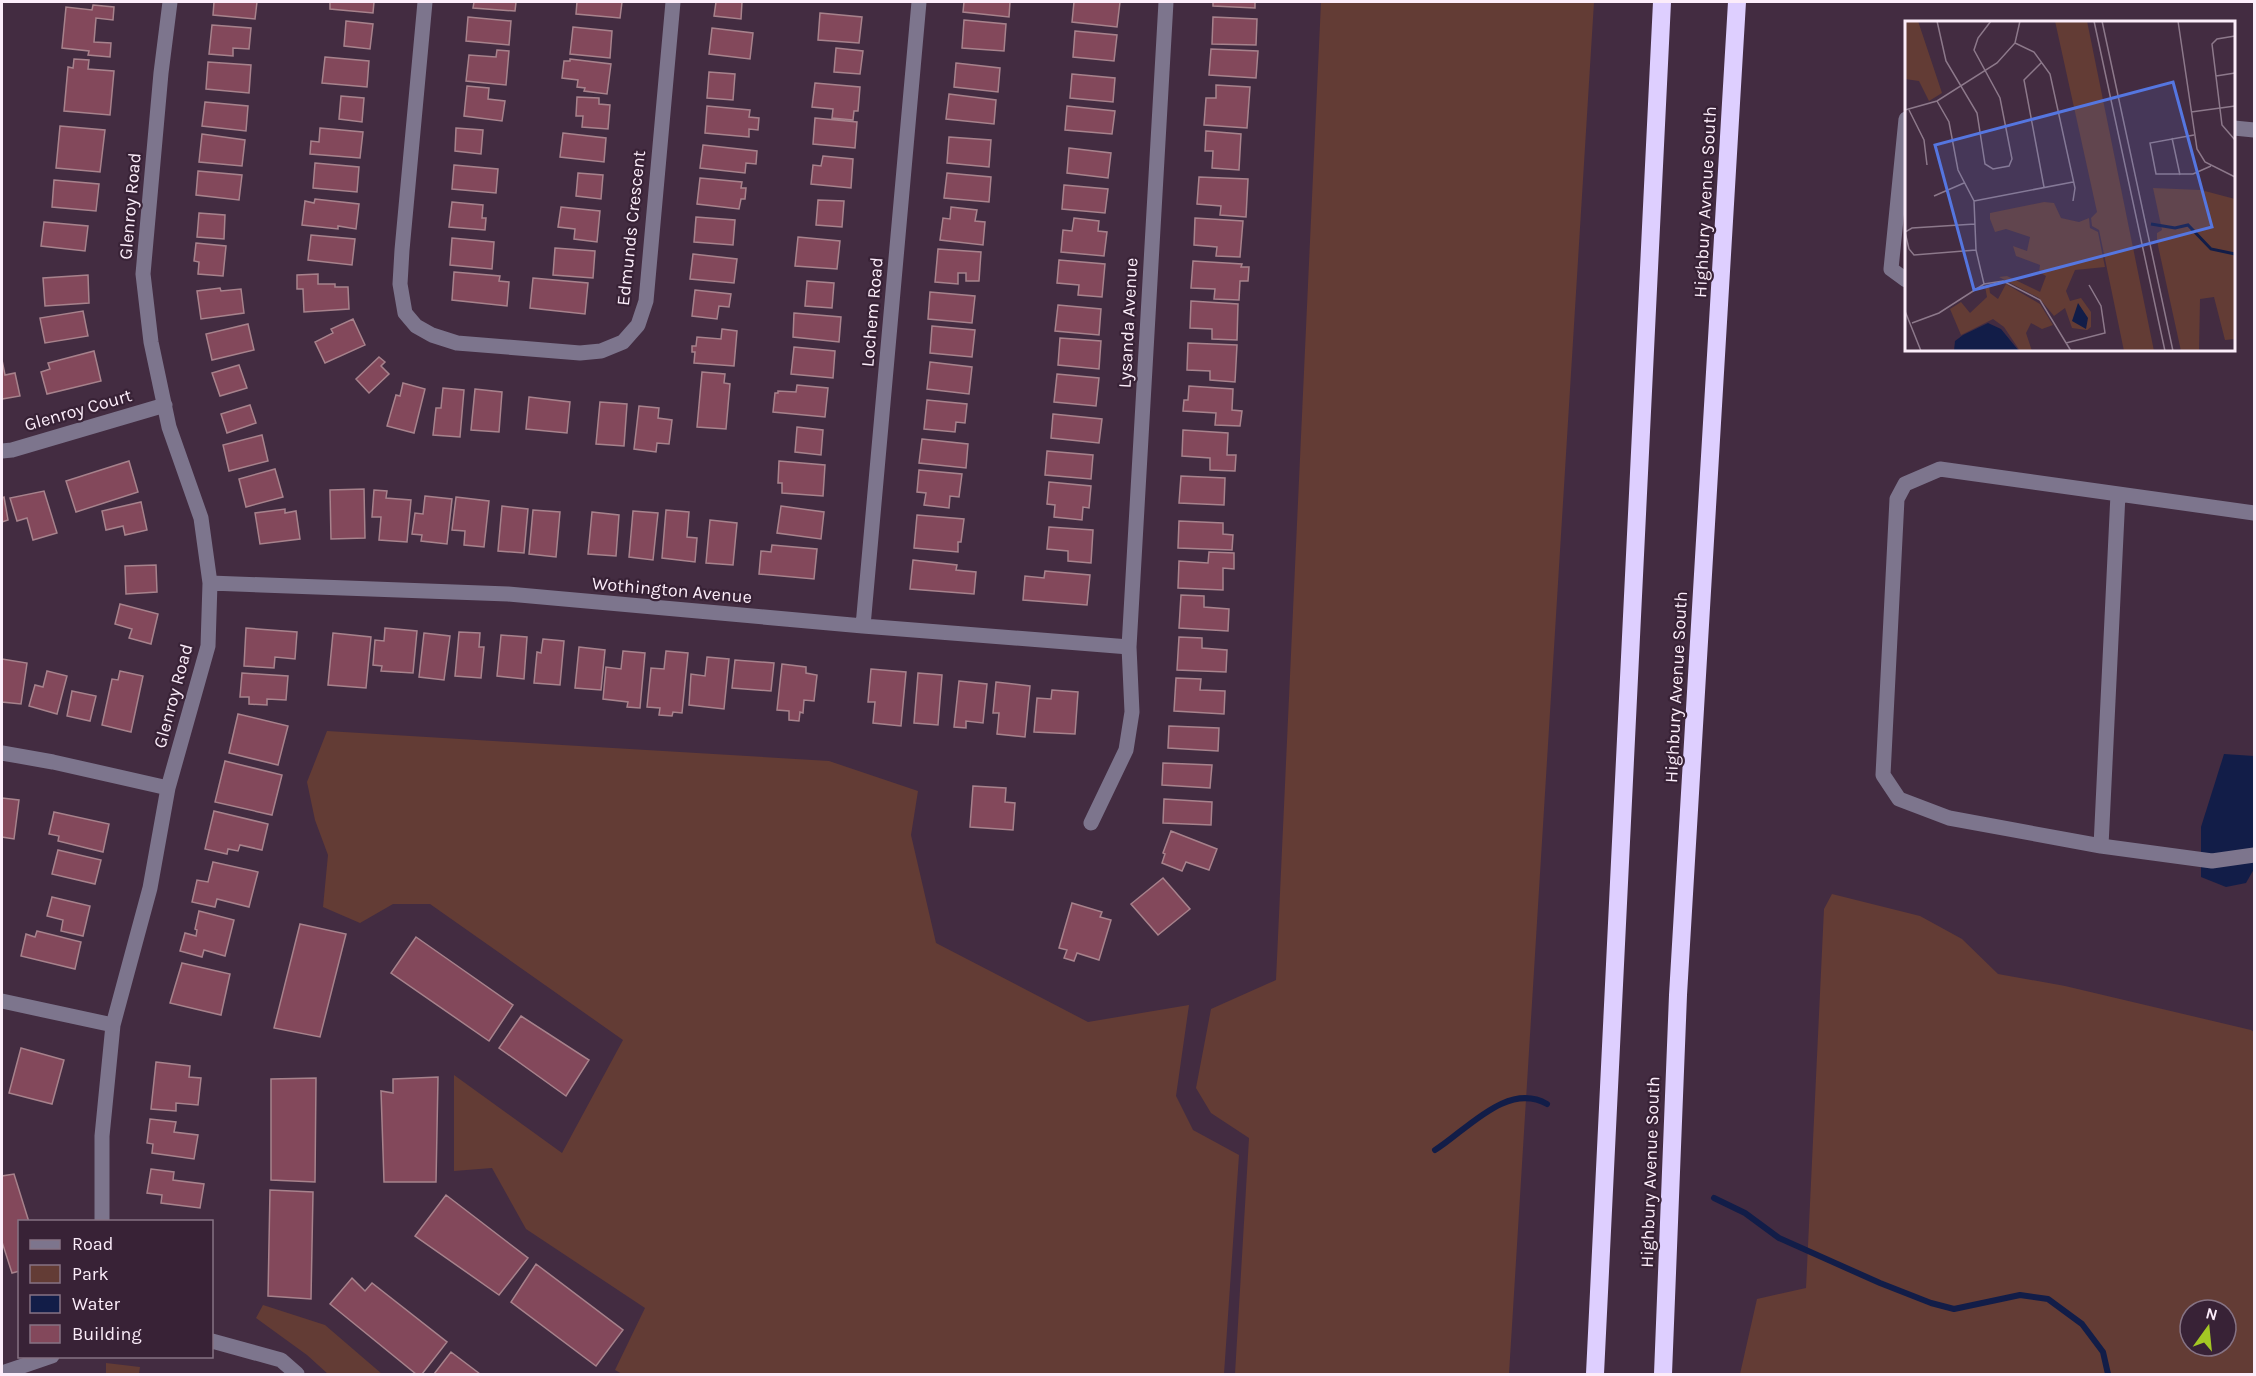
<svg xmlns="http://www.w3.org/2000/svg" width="2256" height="1376" font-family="Karla,sans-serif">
	<rect width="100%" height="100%" fill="#432c41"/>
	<path fill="#633c35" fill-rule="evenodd" d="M1321,2H1594L1509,1374H1235L1249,1138L1211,1113L1196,1088L1211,1009L1276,980Z
		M327,731L829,761L918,791L911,835L936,943L1088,1022L1189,1005L1176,1096L1193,1130L1239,1155L1224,1374H622L615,1370L645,1308L526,1229L492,1168L454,1171V1075L562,1153L623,1040L430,904H393L360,923L323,907L328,855L315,820L307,782Z
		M1832,894L1920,916L1962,939L1998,974L2065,986L2251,1030L2254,1032V1374H1740L1757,1299L1806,1288L1824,909ZM2190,1310H2226V1346H2190Z
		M263,1305L325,1325L382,1374H328L307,1355L256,1318Z
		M106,1363L140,1367L139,1374H106Z"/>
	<path fill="#121d48" d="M2224,754L2254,756V869L2246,883L2226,887L2201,877V827Z"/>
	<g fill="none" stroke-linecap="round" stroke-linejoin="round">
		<path stroke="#121d48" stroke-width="6" d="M1435,1150C1466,1131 1507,1081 1547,1104
			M1714,1198L1745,1213L1779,1238L1880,1283L1931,1303L1954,1309L2020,1295L2048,1299L2082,1324L2103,1352L2108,1374"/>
	</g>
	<path fill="#83485b" stroke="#a7828c" stroke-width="1.5" d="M214,2H257L255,19L213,15Z
		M330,2H374L373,13L330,9Z
		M474,2H516L515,11L473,8Z
		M577,2H622L620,18L576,14Z
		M716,2H742L741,19L714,16Z
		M964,2H1010L1009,17L963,12Z
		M1074,2H1120L1117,27L1072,22Z
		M1213,2H1255V8L1213,6Z
		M93,5L114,7L113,20L96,18L94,42L111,43L110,57L88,55L89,51L62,48L66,7L92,10Z
		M820,13L862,17L859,43L818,40Z
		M468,17L511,21L509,45L466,41Z
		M1213,17L1257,19L1256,45L1212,44Z
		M964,20L1006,24L1004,51L962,48Z
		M346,21L373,24L370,49L344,46Z
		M212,25L251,28L249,49L233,48V56L209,54Z
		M573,27L612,31L610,58L570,54Z
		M712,28L753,33L750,59L709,54Z
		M1075,31L1117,35L1114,61L1073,57Z
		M836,48L863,51L860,74L834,72Z
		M1211,49L1258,51L1256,78L1209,75Z
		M497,50L509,51L506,85L466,81L469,55L496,57Z
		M325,57L369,61L367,87L322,83Z
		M74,59L89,60L88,69L114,71L110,115L64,111L68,67L73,68Z
		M570,59L611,64L607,94L584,91L585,88L577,87L578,80L562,78L564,61H570Z
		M208,62L251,65L249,93L206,89Z
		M956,63L1000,68L998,92L954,87Z
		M709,72L735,74L733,100L707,98Z
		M1072,74L1115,78L1113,102L1070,98Z
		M815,83L860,87L858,111H854L853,120L832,118L833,109L812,107Z
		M1216,85L1250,87L1247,128L1204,125L1206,98H1216Z
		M467,86L489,88L488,99L505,101L502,121L464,116Z
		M949,94L996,100L994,124L946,119Z
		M341,96L364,98L362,122L339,119Z
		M577,97L599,98V104L610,105L608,129L582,127L583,116H576Z
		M205,102L248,106L246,131L202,126Z
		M707,106L750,110L749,117L759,118L758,130L749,129V137L705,133Z
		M1067,106L1115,111L1112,134L1065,130Z
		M815,118L857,122L855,148L813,144Z
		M60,126L105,130L100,172L56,168Z
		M320,128L363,132L360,158L310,154L311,141L319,142Z
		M456,128L483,130L481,154L455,151Z
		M1206,131L1241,134L1239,170L1212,168L1213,151H1205Z
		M563,133L606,138L604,162L560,157Z
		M202,134L245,140L242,166L199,162Z
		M949,137L991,140L989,167L947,163Z
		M703,145L757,151L756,164L746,163L745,173L700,168Z
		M1069,148L1111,153L1108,178L1067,173Z
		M823,156L853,159L851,188L811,184L813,165L821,166Z
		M315,163L359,167L357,192L313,188Z
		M454,165L498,169L496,193L452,189Z
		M198,171L242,175L239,200L196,195Z
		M578,173L603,175L601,199L576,196Z
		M947,173L991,177L989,202L944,198Z
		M1199,177L1248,179L1246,217L1220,215L1221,206L1197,204Z
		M700,178L742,182L741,188H746L745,199H741L739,209L697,204Z
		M54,180L99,184L96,211L52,207Z
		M1064,185L1108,189L1105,213L1062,209Z
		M315,199L359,204L356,229L338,226V229L302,225L305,201L314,203Z
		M818,200L844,201L842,227L816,225Z
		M452,202L483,205L482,218H486L485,230L449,227Z
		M561,207L600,211L597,242L574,239L575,229L558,227Z
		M951,207L977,210L975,221L985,222L983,245L940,240L943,218L950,219Z
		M199,213L225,215L224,239L197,237Z
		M696,217L735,220L733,245L694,242Z
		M1074,218L1099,221L1098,231L1107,232L1104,256L1061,252L1063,230L1072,231Z
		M1195,218L1243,221L1240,257L1216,256L1217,247L1194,245Z
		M44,222L88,226L85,251L41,246Z
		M311,235L355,239L352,265L308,260Z
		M798,237L840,241L837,269L795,266Z
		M452,238L494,242L492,269L450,265Z
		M196,243L226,246L223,276L198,274L199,262L194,261Z
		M555,248L595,251L593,278L553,275Z
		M938,249L981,252L979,281H966V273H958V284L935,282Z
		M693,254L737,259L734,283L690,279Z
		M1059,260L1105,264L1102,297L1078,295L1079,285L1057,283Z
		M1193,261L1242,264L1241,267H1249L1248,281H1240L1239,300L1214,299L1215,289L1191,288Z
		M454,272L500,276L499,281L509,282L507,306L452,300Z
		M318,274V284H335V287H348L349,309L304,312L303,289H297V275Z
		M88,275L89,303L45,306L43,278Z
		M533,278L588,283L585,314L530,308Z
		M807,281L834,283L832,308L805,306Z
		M220,288L221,291L241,289L244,313L201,319L197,291Z
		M695,290L731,294L729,307L719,306L717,319L692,316Z
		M930,292L975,296L972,323L928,319Z
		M1191,301L1238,304L1237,340L1212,339V329L1190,328Z
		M1058,305L1101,309L1099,335L1055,331Z
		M83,311L88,336L45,343L40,318Z
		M794,313L841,317L839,342L793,337Z
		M353,319L365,345L325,363L315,342L333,333L331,329Z
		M248,324L254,350L212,360L206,334Z
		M932,326L975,330L972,357L930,353Z
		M722,329L737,331L734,366L694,363L695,352H692V346H696L697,337L721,339Z
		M1060,338L1101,341L1099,369L1058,365Z
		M1188,343L1237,345L1235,382L1210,380V371L1187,370Z
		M794,347L835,351L833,378L791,374Z
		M94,351L101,381L47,394L41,372L50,369L48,363Z
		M379,357L385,362L381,366L389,374L369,393L356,379Z
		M2,360L5,375L15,373L20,396L2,399Z
		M930,362L972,367L969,394L927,389Z
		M239,365L247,388L220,396L212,373Z
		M702,372L725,374L724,383L730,384L726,429L697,427Z
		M1057,374L1099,378L1096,406L1054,402Z
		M403,383L425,389L414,433L387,426L396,395L400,396Z
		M797,385L828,388L825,417L773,412L775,393H778V391L796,392Z
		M1189,386L1233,389L1232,410L1242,411L1240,426L1215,425L1216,413L1183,411L1184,400H1188Z
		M443,388L464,390L460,437L433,435L436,408H441Z
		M475,389L502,392L499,432L471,430Z
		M529,397L570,402L567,433L526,429Z
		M927,400L967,404L965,423L956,422L955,432L924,429Z
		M600,402L627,404L624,446L596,444Z
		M250,405L256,423L227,433L221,414Z
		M639,406L659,408L658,418L672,420L669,444L657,443L656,452L634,449Z
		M1053,414L1102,419L1099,443L1051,438Z
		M797,427L823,430L821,455L795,452Z
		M1183,430L1228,433L1227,455H1236L1235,471L1210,470V458L1182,456Z
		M262,435L268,461L229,471L223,445Z
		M922,439L968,444L966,468L919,463Z
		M1047,451L1093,455L1091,479L1045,475Z
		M129,461L138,492L76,512L66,481Z
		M779,461L825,465L823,496L782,493V483H778Z
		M275,469L283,497L246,507L239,479Z
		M919,470L962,474L959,497L950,496L949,508L924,505L926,493L917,492Z
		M1181,476L1225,478L1224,505L1179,503Z
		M1049,482L1091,486L1089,508L1083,507L1082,520L1054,517L1055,505L1047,504Z
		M364,489L365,538L331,539L330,490Z
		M374,490L387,491L386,498L411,500L407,542L379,540L381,517H372Z
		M44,491L57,533L33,540L27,518L17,521L10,498Z
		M425,496L452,499L447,544L421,541L422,535L412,534L415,513L423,514Z
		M4,497L8,520L2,522V498Z
		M456,497L489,501L484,547L464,545L465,531L452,530Z
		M141,502L147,530L125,535L123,526L106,530L102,511Z
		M502,506L528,509L524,553L498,551Z
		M781,506L824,512L821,539L777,533Z
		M285,509V513L296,511L300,539L260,544L255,513Z
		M533,510L560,512L556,557L529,554Z
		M666,510L689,512L687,537L697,538L695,562L662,558Z
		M633,511L658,513L653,560L629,557Z
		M592,512L619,515L616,556L588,554Z
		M917,515L964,519L961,542H958V552L914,548Z
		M710,520L737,523L733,565L706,563Z
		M1179,521L1223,523V534L1233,535L1232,550L1178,548Z
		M1049,527L1093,530L1091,563L1068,561V551L1047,549Z
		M772,545L817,549L814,579L759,574L761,551L771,552Z
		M1209,552L1234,553V569L1223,568V590L1178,588L1179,561L1208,563Z
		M913,560L957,565L956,570L976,572L974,594L910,589Z
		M156,565L157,592L126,594L125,566Z
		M1045,571L1090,575L1087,605L1023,600L1025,576L1044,578Z
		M1181,595L1204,596V607L1229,609L1228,631L1179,628Z
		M120,604L158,614L151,644L129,638L132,629L115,624Z
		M246,628L297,632L295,659L275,657L274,668L244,666Z
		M385,628L417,631L413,673L381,671L382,666L373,665L375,640L384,641Z
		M459,632L480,633L479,647H484L481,678L455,676Z
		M333,633L371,637L366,688L328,685Z
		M424,633L450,636L444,680L419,677Z
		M501,635L527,637L524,679L497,676Z
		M1179,637L1202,638V648L1227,650L1226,672L1177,670Z
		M543,639L564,641L560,685L534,683L537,652L541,653Z
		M579,647L605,650L601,690L575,688Z
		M623,651L645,653L640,708L627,707L628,702L603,699L606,667L621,669Z
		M666,651L688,653L682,713L673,712L672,716L659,715L660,708L647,707L651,668L664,669Z
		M707,657L729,659L724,709L689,705L691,674L705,676Z
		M2,659L27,663L21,704L2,702Z
		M735,660L774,663L771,691L732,688Z
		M782,664L806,667V673L817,675L814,701L804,700L803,713L800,712L799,721L789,720V711L777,710Z
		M871,669L906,672L901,726L873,723L875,702H868Z
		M47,671L67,676L57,714L29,706L35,685L43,687Z
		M120,671L143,676L131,732L102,725L112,679L118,680Z
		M242,673L288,676L286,700L267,699V705L249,704V697H240Z
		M918,673L942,675L938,725L914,723Z
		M1176,678L1201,679L1200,690L1225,691L1224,714L1174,711Z
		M959,681L987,684L983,723L966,721V728L954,727Z
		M996,682L1030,686L1025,737L997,734L999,713H993Z
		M1052,690L1078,692L1075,734L1034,732L1037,698L1051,699Z
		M72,691L96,696L90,721L67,716Z
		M238,714L288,726L278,765L229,753Z
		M1169,726L1219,728L1218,751L1168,748Z
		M225,761L282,775L272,815L215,802Z
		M1163,763L1212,765L1210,788L1162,785Z
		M973,786L1006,788L1005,802L1015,803L1013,830L970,827Z
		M2,798L19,800L14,839L2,837Z
		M1164,799L1212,802L1211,825L1163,823Z
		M214,811L268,824L262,850L240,845L238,851L228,849L227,854L205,849Z
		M54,812L109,824L103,852L58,841L59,836L49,834Z
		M1171,831L1217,849L1209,870L1186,862L1182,871L1162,863L1165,854L1163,853Z
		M58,850L101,860L95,884L52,874Z
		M213,862L258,872L249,907L217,899L215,907L192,902L197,880L208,882Z
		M1163,878L1190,909L1158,935L1131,904Z
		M52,897L90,906L83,936L61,931L63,920L47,916Z
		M1072,903L1102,912L1100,917L1111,920L1099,960L1077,953L1074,961L1064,958L1067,950L1059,948Z
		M199,911L234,920L225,956L204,950L202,957L180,951L185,933L196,936L197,930L195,929Z
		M300,924L346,934L320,1037L274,1028Z
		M37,931L81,942L75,969L21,956L26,934L35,937Z
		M416,937L513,1005L489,1041L391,973Z
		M182,963L230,974L221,1015L170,1003Z
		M521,1016L589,1060L566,1096L499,1048Z
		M21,1048L64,1060L52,1104L9,1093Z
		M156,1062L190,1066L189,1077L201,1078L198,1105L176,1103V1111L151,1109Z
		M438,1077L436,1182H384L381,1091L393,1093V1079Z
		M316,1078L315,1182L271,1180V1079Z
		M150,1119L176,1122L174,1132L198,1135L194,1159L152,1153L153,1144L147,1143Z
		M151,1169L174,1172L173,1180L204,1184L200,1208L161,1203L162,1195L147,1193Z
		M14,1174L29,1222H20V1271L12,1273L2,1242V1176Z
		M270,1190L313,1192L311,1299L268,1296Z
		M446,1195L528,1258L499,1295L415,1236Z
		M536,1264L623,1330L596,1366L511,1302Z
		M352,1278L365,1291L372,1283L447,1342L422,1374H416L330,1304Z
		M451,1352L480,1374H434Z"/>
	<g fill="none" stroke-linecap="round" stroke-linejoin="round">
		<path stroke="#7d758d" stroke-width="15" d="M425,2L402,250L400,284L405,313L416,326L432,335L457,343L580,353L601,351L623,342L638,325L646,301L673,2
			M1906,119L1891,269L1906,280
			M2234,128L2254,130
			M2,451L12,450L165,405
			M2254,513L1940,469L1905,484L1897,499L1883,775L1899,799L1949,818L2101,846L2212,861L2254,855
			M210,583L508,594L863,626L1129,647
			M863,626L919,2
			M2,753L53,762L168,788
			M1091,823L1126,750L1132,712L1129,647L1166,2
			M2101,846L2118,494
			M2,1001L113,1025
			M102,1222V1136L113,1025L150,888L168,788L208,646L210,583L201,518L169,427L151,342L143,274L161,73L170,2
			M212,1341L281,1360L297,1374
			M2,1373L52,1356"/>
		<path stroke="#decfff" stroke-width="18" d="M1595,1374L1662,2
			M1663,1374L1678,995L1737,2"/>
	</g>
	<g text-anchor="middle" stroke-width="4.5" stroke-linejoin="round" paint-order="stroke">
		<g font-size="18" fill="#fcedfa" stroke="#382236">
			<text transform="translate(1705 202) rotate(-87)" y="6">Highbury Avenue South</text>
			<text transform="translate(130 206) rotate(-85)" y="6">Glenroy Road</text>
			<text transform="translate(631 228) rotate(-84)" y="6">Edmunds Crescent</text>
			<text transform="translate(872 312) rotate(-85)" y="6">Lochem Road</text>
			<text transform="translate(1128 323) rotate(-87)" y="6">Lysanda Avenue</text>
			<text transform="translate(78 410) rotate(-16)" y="6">Glenroy Court</text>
			<text transform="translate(672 590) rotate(5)" y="6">Wothington Avenue</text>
			<text transform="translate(1676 687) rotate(-87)" y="6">Highbury Avenue South</text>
			<text transform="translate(173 696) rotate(-75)" y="6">Glenroy Road</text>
			<text transform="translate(1650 1172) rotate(-88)" y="6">Highbury Avenue South</text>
		</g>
	</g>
	<g transform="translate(1905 21)">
		<rect width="330" height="330" fill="#432c41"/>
		<path d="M0,0H13L37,72L24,80L14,60L0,58ZM150,0H182L249,330H219L194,209L187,205L186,197L192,191ZM248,167L296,169L330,178V318L320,319L309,276L295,278L294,330H276L252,220V212L257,209ZM139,181L149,182L156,197L174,201L184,197L185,207L193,211L200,246L170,249L161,270L165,280L176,277L186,291V306L182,309L167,307L160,287L149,295L134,277L94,256L102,255L135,271L141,255L134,251L135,244L111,235L108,225L122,230L125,216L101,208L90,211L85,198V192ZM101,263L135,283L148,304L137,308L126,302L121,312L127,330H115L99,306L88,298L56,314L45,288L56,281L65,292L82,276L80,265H84L85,272L93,278Z" fill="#633c35"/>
		<path d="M173,282L183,297L181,308L167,300ZM83,302L96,308L114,330H49L50,320L58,314Z" fill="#121d48"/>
		<path fill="none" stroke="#121d48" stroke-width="3" d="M246,203L270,207L283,204L306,228L330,233"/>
		<path fill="none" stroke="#8d798b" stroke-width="1.5" d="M32,0L41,40L72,92L80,143L88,148L104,145L107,138L95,77L69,29L73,17L86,0M189,0L260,330M197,0L268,330M273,0L292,128L300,141L330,156M330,15L312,18L307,23L317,104L330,119M110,22L129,31L145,53L170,167L168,180M137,41L119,59L139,166M311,55L330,52M32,80L44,101L53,149L69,180L71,229L79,263M0,89L32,80L92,42L110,22L115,0M4,89L19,119L22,144M286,91L330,85M289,114L245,122L251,153H288L306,145M267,117L275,154M29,175L59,162M69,180L168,161M70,203L7,207L0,211L4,228L9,234L71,229M0,290L16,330M7,302L34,292L79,263L98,260L135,279L166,330M161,322L200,312L196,285L184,264"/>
		<path fill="#5576e0" fill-opacity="0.15" stroke="#5576e0" stroke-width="3" d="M268,61L307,206L69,269L30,124Z"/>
		<rect width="330" height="330" fill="none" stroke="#fcedfa" stroke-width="3"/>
	</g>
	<rect width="2256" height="1376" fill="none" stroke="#fcedfa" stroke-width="6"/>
	<rect x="18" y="1220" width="195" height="138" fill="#382236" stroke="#867384" stroke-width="1.5"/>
	<rect x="30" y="1240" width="30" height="9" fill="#7d758d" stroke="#867384" stroke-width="1.5"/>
	<text x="72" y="1250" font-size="18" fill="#fcedfa">Road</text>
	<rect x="30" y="1265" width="30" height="18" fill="#633c35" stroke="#867384" stroke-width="1.5"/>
	<text x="72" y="1280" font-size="18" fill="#fcedfa">Park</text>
	<rect x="30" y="1295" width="30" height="18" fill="#121d48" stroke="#867384" stroke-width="1.5"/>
	<text x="72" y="1310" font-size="18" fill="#fcedfa">Water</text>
	<rect x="30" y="1325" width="30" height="18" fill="#83485b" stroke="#867384" stroke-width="1.5"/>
	<text x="72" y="1340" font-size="18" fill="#fcedfa">Building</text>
	<g transform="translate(2208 1328) rotate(15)"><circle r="28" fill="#382236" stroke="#867384" stroke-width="1.5"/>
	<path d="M0-4.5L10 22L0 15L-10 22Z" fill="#a4c824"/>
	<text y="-9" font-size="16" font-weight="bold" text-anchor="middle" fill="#fcedfa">N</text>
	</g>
</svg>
